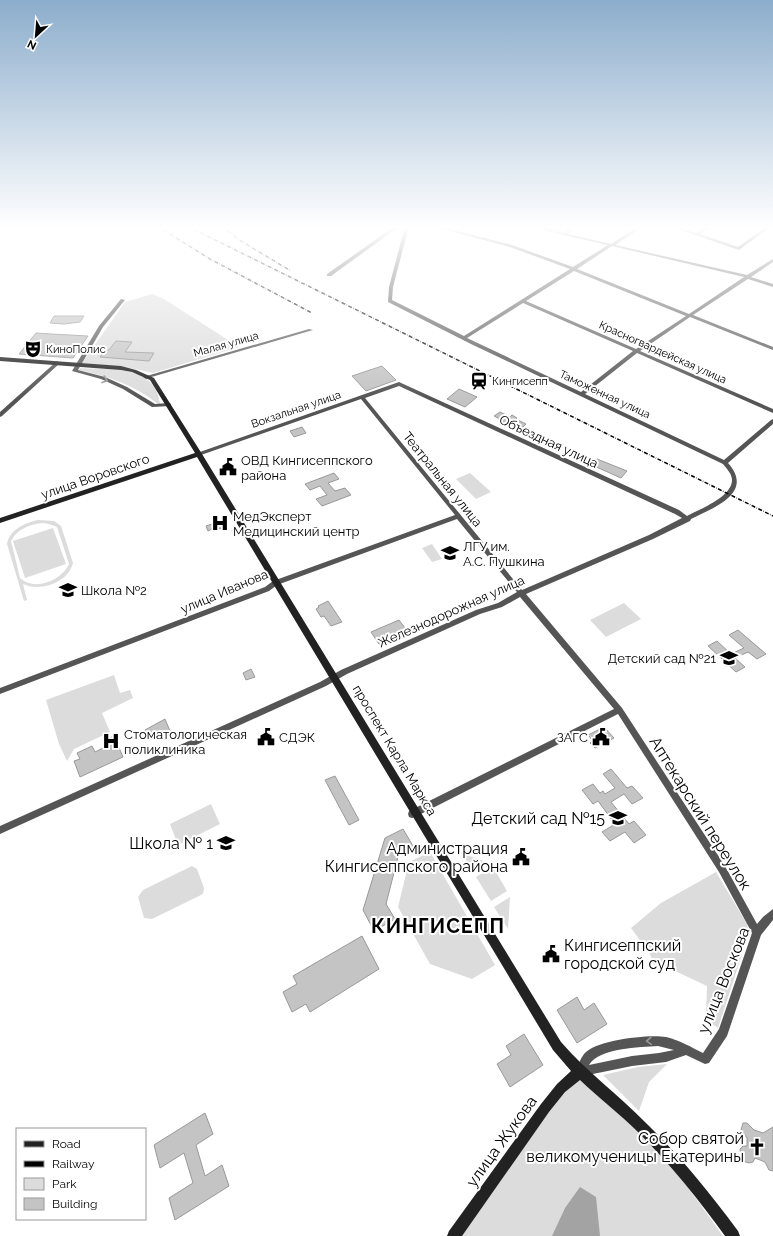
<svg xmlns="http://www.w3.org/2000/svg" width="773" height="1236" font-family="Raleway,sans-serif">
	<rect width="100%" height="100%" fill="#fff"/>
	<path fill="#dcdcdc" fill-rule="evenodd" d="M152,294L164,299L239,347L153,373L130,368L82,363L125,302Z
		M80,368C110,370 156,364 160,404H158C134,385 109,376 79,370Z
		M470,473L491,492L476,499L456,479Z
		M38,520L54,521L61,526L73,563C68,583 40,592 23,584L27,600L24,601L7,544C10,529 25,523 38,520ZM43,523L49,524L57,527L69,564C62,580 35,592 20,578L11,541C17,529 30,524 43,523Z
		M53,528L66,564L25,578L13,541Z
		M432,544L442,559L432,562L422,548Z
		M624,603L641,619L606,637L590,620Z
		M114,675L120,693L130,690L133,698L102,713L110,732L74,749L67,761L59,744L46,700Z
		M211,804L220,824L178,845L170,824Z
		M430,852L495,965L472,979L430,964L398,907L409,862Z
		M461,853L489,863L473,872Z
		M192,866L197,869L204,888L203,894L152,919L144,918L138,897L143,890Z
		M493,867L507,891L491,901L476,877Z
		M716,872L747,924L749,933L718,1028L706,1020L707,986L673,970L655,968L650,954L631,928L661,903Z
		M510,897L508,929L494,907Z
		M667,1064L649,1082L639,1111L603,1075L638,1067Z
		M581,1071L651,1136L723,1236H453Z"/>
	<path fill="#a3a3a3" d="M580,1187L596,1197L600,1236H552L565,1208Z"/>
	<path fill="#c4c4c4" stroke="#999" d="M54,316H84L80,322L64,324L50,323Z
		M36,333L51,334L88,336L73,358L19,354Z
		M116,341L132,342L125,352L154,353L149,361L100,357L105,350H109Z
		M382,366L396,380L366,391L352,376Z
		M459,389L477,397L465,407L447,399Z
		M500,412L510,417L512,415L517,418L516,419L526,424L521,429L510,424L507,425L502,422L504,421L494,416Z
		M302,427L306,433L294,437L290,431Z
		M597,459L627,471L621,478L592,465Z
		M334,473L339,479L328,483L335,491L345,488L351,495L322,506L316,499L327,495L320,486L310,490L305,484Z
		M224,520L227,526L213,531L212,529L208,531L206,526Z
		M328,601L342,622L331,626L324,616L321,617L316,609L319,607L318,606Z
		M399,620L408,632L379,644L371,632Z
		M738,630L766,654L757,659L748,652L735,658L745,667L736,672L708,646L717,641L731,654L744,648L729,635Z
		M251,669L255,677L246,680L243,673Z
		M165,719L170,731L149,740L145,730Z
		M604,727L614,738L595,748L590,743L593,741L588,735Z
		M114,736L123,757L80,777L74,761L80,759L77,753L92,746L95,752L107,746L105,740Z
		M611,769L627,788L632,786L643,798L632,804L624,794L611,802L629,824L634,821L646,835L634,843L625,832L610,841L602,832L615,824L598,801L593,804L582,790L593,784L600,793L603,791L605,794L615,788L603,774Z
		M335,776L359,820L349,825L325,780Z
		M403,829L413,846L399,853L386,904L395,919L374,931L363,910L385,838Z
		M362,936L379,969L310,1012L306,1004L292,1012L283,992L297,984L293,976Z
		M577,997L584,1010L594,1003L607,1024L577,1043L557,1010Z
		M524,1034L543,1065L510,1087L497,1064L511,1055L506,1046Z
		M205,1113L213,1134L196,1145L205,1176L222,1165L229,1186L175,1220L169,1198L193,1183L184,1153L160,1168L154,1145Z
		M743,1123H747L754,1130L763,1133L773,1127V1171L769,1170L765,1162L755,1158L753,1162L749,1163L743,1161L741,1157L740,1149L743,1146H747V1138L741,1130Z"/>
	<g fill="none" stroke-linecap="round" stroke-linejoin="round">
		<path fill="#555" fill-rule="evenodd" d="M395,226H400L331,276H327V274Z
			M405,226H409L393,287L392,300L464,336L570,269L510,247L431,226H438L512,245L573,267L608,245L567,236H565L563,235L529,226H537L565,233L571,226H575L568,234L611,244L639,226H644L615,245L747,275L773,259V262L751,277L773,284V287L748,279L693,315L773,347V350L690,317L640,351L773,409V413L637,353L585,394L724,460L771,420L773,419V424L728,463C755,493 713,508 691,519L690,521L653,539L526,594L622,708L725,866L757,924L763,917L773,909V920L761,935L727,1036L709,1063L705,1064L686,1055L666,1062L632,1066L588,1075L581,1076L577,1075L576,1071C578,1066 580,1059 584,1054C595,1040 649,1034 666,1037C679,1040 691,1047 703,1053L719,1029L752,933L719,872L618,714L415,817L412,818L409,817L408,814L409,811L614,709L520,597L502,607L480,614L347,674L326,686L0,834V826L320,682L341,670L476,610L498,603L517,592L457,519L277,585L269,591L0,694V688L265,587L273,581L455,515L361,399L201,455H197V453L399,382L679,510L687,516C700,509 732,497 732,480C732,474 727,469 723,464L471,344L388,302L389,287ZM612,246L744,277L689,314L577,269ZM574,271L686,316L636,349L526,301ZM523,303L633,351L581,392L467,338ZM399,386L675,514L682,518L649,535L522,590L365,398ZM658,1046L674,1050L659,1053L632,1056L589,1065C599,1048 640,1047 658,1046Z
			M669,226H675L696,233L706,226H711L700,234L738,247L767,226H772L739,250Z
			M121,299L125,300L103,327L78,370L105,377L127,387L155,404L169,403L171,404V406L152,407L123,389L101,379L72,371L99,326Z
			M309,329L313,330L148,378L146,379L143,377Z
			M57,361L60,363L59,364L2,416L0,417V412Z"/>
		<path fill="#222" fill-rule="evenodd" d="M0,357L121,366L136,370L154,378L202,454L561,1042C587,1072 619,1095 647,1124C681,1157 710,1193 738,1231L740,1236H725C699,1200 671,1165 639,1133C620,1114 599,1098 580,1080L565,1092L549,1112L462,1236H447L449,1231L541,1104L557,1084L571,1071L553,1050L197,457L0,523V518L195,453L150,380L132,372L121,370L0,361Z"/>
		<path stroke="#000" stroke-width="1.5" stroke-dasharray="4 1.5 0.5 1.5" stroke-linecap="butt" d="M157,226L210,259L312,313
			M187,226L773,516
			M222,226L241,241L291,271"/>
	</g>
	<defs><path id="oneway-chevron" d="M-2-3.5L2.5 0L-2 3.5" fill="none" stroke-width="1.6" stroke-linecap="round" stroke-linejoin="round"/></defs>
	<g stroke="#999">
		<use href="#oneway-chevron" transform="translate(105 380) rotate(20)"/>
		<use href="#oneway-chevron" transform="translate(649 1041) rotate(176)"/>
	</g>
	<linearGradient id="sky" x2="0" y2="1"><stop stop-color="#8cadcc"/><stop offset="0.57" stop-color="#fff"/><stop offset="1" stop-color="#fff" stop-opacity="0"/></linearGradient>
	<rect width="773" height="399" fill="url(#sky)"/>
	<defs>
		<g id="theatre-bare" transform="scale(1.38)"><path d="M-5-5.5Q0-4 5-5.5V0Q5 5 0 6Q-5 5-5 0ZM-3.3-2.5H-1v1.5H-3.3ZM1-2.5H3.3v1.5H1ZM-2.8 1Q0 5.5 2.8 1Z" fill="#000" stroke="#fff" stroke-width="2.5" paint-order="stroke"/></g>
		<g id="station-bare" transform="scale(1.38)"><path d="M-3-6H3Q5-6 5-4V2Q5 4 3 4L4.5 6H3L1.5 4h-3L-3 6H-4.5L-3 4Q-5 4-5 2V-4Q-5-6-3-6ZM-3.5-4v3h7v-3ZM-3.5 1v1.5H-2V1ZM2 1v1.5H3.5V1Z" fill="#000" stroke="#fff" stroke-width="2.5" paint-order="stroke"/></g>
		<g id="civic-bare" transform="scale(1.38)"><path d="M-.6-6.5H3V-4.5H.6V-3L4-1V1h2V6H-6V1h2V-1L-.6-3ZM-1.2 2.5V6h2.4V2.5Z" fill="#000" stroke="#fff" stroke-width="2.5" paint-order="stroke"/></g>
		<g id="hospital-bare" transform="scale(1.38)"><path d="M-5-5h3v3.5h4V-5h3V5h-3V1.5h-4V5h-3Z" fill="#000" stroke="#fff" stroke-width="2.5" paint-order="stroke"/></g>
		<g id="university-bare" transform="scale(1.38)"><path d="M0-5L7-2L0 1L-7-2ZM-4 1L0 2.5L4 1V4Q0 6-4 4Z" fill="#000" stroke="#fff" stroke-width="2.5" paint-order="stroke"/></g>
		<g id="school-bare" transform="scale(1.38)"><path d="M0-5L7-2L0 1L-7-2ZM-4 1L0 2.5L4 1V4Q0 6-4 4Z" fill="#000" stroke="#fff" stroke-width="2.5" paint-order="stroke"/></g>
		<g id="church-bare" transform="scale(1.38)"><path d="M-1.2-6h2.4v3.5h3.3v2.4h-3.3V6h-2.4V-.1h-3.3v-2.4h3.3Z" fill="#000" stroke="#fff" stroke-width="2.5" paint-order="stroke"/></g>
	</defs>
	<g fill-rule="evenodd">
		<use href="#theatre-bare" x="33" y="349"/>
		<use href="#station-bare" x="479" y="381"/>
		<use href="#civic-bare" x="228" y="467"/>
		<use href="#hospital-bare" x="220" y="523"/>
		<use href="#university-bare" x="450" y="553"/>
		<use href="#school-bare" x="68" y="590"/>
		<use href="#school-bare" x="729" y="658"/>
		<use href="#civic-bare" x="266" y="737"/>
		<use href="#civic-bare" x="601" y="737"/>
		<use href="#hospital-bare" x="111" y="741"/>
		<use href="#school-bare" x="618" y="818"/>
		<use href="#school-bare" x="226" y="843"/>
		<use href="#civic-bare" x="521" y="857"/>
		<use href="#civic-bare" x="551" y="954"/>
		<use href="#church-bare" x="757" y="1147"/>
	</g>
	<g text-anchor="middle" stroke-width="4" stroke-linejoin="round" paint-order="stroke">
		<g font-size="11" fill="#000" stroke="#fff">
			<text transform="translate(226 344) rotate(-16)" y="4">Малая улица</text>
			<text transform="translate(663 352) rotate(24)" y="4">Красногвардейская улица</text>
			<text transform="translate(605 394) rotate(25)" y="4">Таможенная улица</text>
			<text transform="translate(296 409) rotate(-19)" y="4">Вокзальная улица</text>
		</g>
		<g font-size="11" fill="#000" stroke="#fff" text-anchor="start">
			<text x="46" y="353">КиноПолис</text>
			<text x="492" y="385">Кингисепп</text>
		</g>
		<g font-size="13" fill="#000" stroke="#fff">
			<text transform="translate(549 441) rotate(25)" y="5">Объездная улица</text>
			<text transform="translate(95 476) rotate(-19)" y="5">улица Воровского</text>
			<text transform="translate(443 479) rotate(51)" y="5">Театральная улица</text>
			<text transform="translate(224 591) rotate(-23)" y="5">улица Иванова</text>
			<text transform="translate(451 611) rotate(-24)" y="5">Железнодорожная улица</text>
			<text transform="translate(395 750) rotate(59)" y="5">проспект Карла Маркса</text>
		</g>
		<g font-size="13" fill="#000" stroke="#fff" text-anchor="start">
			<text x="241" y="465">ОВД Кингисеппского<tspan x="241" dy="15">района</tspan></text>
			<text x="233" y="521">МедЭксперт<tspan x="233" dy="15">Медицинский центр</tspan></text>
			<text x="463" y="551">ЛГУ им.<tspan x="463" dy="15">А.С. Пушкина</tspan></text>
			<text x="81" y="595">Школа №2</text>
			<text x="716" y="663" text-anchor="end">Детский сад №21</text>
			<text x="124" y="739">Стоматологическая<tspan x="124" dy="15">поликлиника</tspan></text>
			<text x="279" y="742">СДЭК</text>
			<text x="588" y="742" text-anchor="end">ЗАГС</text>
		</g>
		<g font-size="16" fill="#000" stroke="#fff">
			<text transform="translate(701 813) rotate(58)" y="6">Аптекарский переулок</text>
			<text transform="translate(723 980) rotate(-68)" y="6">улица Воскова</text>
			<text transform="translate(501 1141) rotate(-54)" y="6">улица Жукова</text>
		</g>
		<g font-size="16" fill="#000" stroke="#fff" text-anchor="end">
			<text x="605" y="824">Детский сад №15</text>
			<text x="213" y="849">Школа № 1</text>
			<text x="508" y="854">Администрация<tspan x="508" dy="18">Кингисеппского района</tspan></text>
			<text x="564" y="951" text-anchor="start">Кингисеппский<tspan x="564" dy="18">городской суд</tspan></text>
			<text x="744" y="1144">Собор святой<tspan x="744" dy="18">великомученицы Екатерины</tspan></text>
		</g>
		<g font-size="20" font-weight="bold" letter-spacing="1" fill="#000" stroke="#fff">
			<text x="438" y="933">КИНГИСЕПП</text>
		</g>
	</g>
	<rect x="16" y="1128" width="130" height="92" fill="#ffffff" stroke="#999999"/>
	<rect x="24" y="1141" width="20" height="6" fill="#222222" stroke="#999999"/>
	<text x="52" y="1148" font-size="12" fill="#000000">Road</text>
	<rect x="24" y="1161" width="20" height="6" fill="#000000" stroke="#999999"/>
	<text x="52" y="1168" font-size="12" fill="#000000">Railway</text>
	<rect x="24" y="1178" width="20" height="12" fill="#dcdcdc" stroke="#999999"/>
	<text x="52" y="1188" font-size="12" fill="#000000">Park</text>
	<rect x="24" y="1198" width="20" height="12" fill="#c4c4c4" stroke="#999999"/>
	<text x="52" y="1208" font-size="12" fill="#000000">Building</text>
	<g transform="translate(36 36) rotate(206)" stroke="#ffffff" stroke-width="3" paint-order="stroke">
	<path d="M0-3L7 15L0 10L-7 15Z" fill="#000000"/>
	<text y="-6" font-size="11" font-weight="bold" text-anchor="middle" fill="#000000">N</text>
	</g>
</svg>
